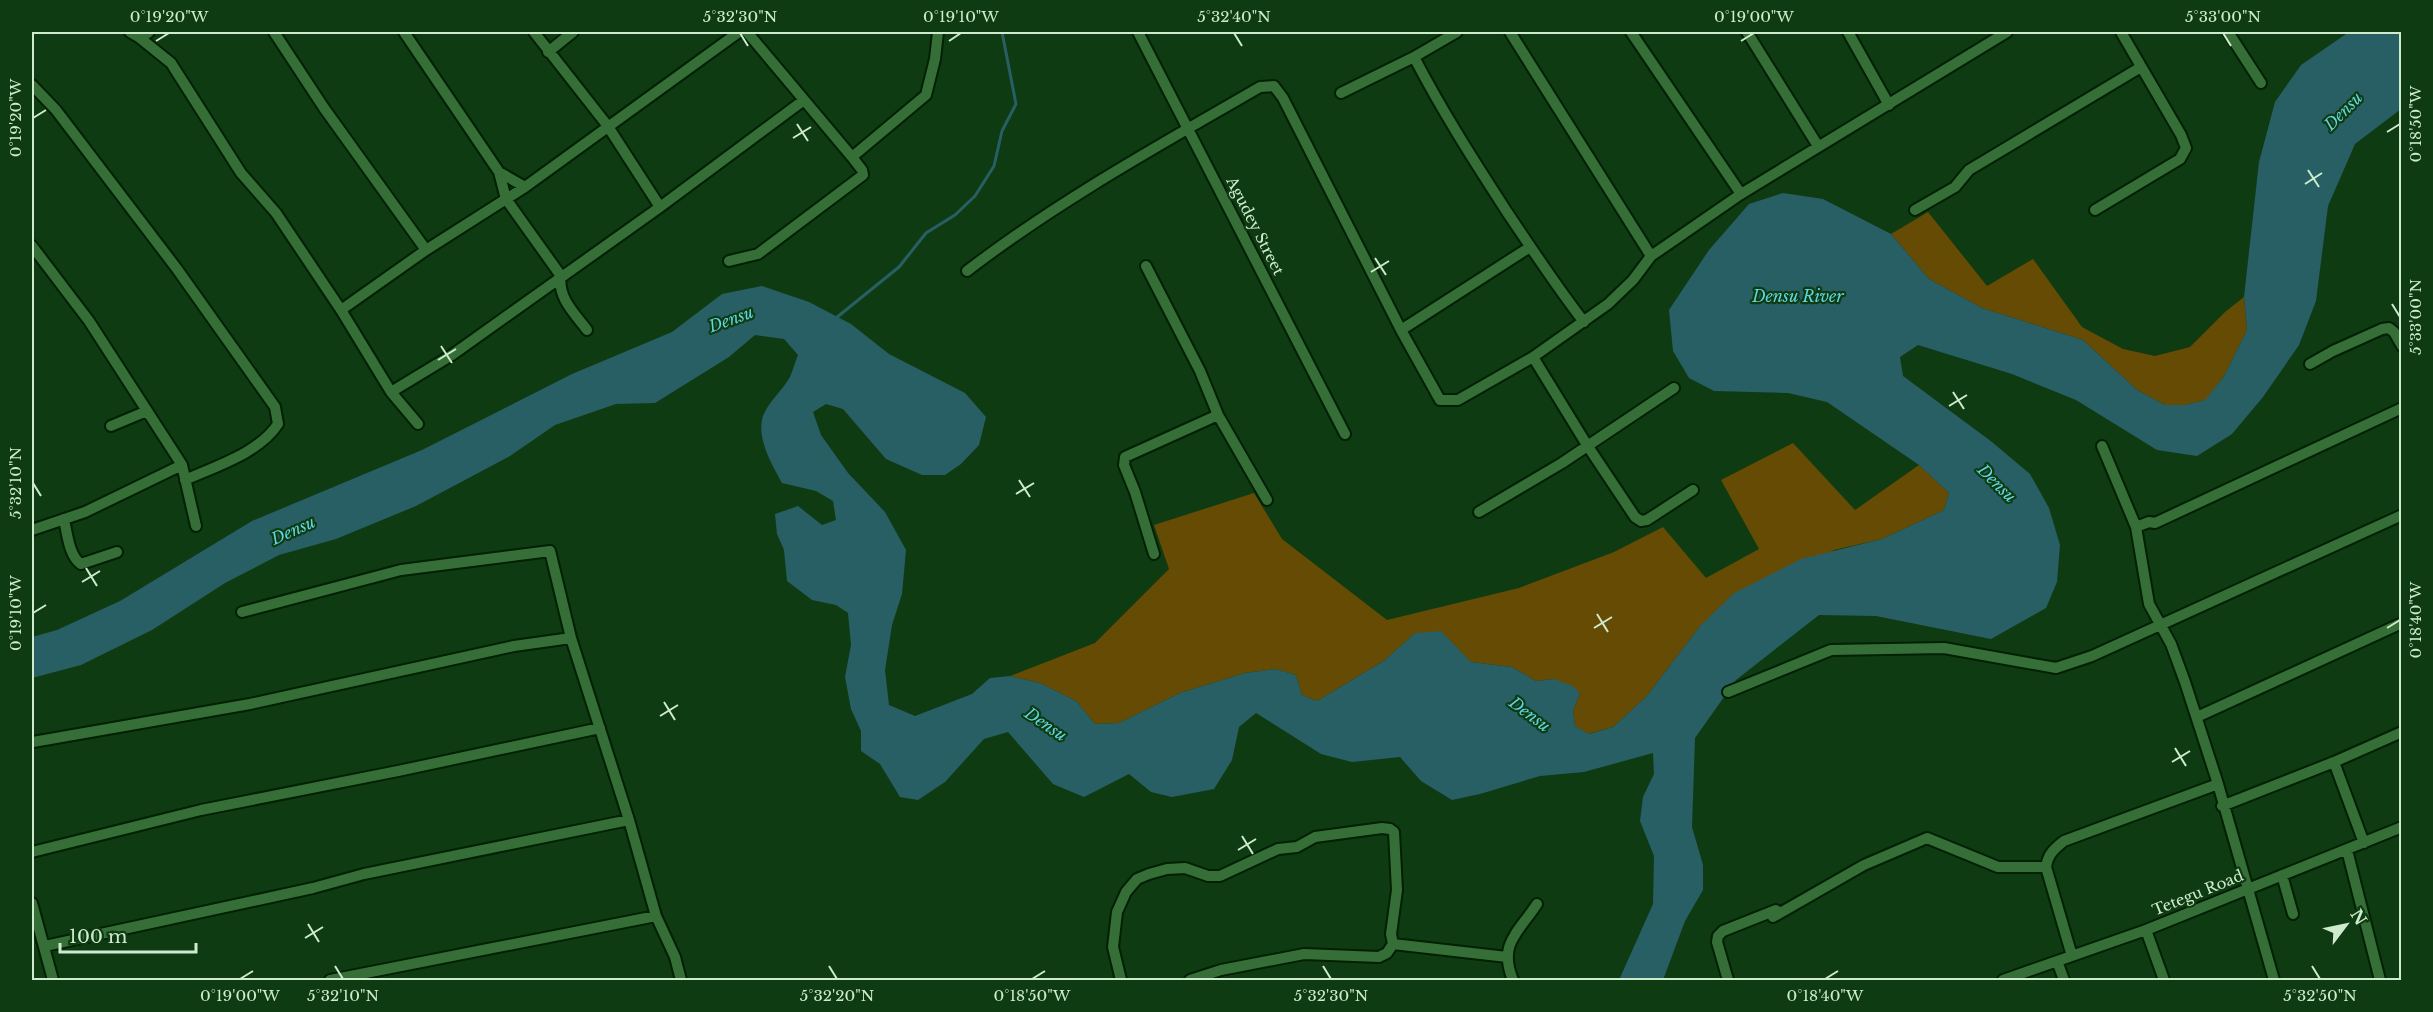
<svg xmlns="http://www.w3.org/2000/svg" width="2433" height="1012" font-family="'Libre Baskerville',serif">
	<rect width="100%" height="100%" fill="#0f3b12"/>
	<path fill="#664b04" d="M1928,212L1987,286L2033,259L2082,327L2123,349L2155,356L2190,347L2225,312L2244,297L2247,330L2224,376L2206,400L2185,405H2165L2137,390L2083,340L1982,308L1929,279L1891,234Z
		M1793,443L1855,510L1919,465L1949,493L1944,510L1882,539L1834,550L1700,626L1646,697L1613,727L1588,734L1575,726L1573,711L1580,693L1554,679L1536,681L1512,667L1471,662L1458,650L1415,633L1385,660L1317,701L1302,695L1296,675L1276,669L1245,673L1180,693L1119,723L1095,724L1076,701L1040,683L1010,676L1095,643L1169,569L1154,525L1254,493L1282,539L1387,620L1519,588L1614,552L1663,527L1706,578L1759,549L1721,480Z"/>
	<path fill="#275f65" d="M2349,32H2401V109L2355,144L2328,206L2316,301L2299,345L2263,397L2232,434L2197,456L2157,450L2076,400L2012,374L1918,345L1900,357L1903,376L1992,442L2030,474L2049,508L2060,545L2057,582L2046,608L1991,639L1876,616L1819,615L1736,680L1695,738L1692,827L1703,865V890L1685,921L1663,980H1619L1653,904L1654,856L1640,821L1643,797L1654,774L1653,753L1584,772L1540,776L1480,794L1452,800L1421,781L1400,757L1352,762L1321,754L1256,713L1239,727L1232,760L1214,789L1172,797L1151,792L1129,774L1084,797L1053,784L1008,732L984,739L945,782L918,800L900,797L880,764L861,751V731L851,709L845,677L851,645L848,613L836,605L812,600L787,581L784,550L777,534L775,514L798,506L822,525L836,520L833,501L816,491L782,483C772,465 756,438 763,416C769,401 782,391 790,377C793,370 795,362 798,355L784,339L755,335L729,357L655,403L616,404L555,425L510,456L416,506L336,539L279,555L225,583L152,630L81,665L32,678V637L57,630L120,601L252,521L422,450L572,374L672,332L722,294L762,286L809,302L851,324L889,354L965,393L986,417L979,445L961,464L945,475H922L886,459L843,409L826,404L813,412L821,435L848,473L885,512L906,550L902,594L892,625L885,670L889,705L915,716L972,694L990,678L1010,676L1040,683L1076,701L1095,724L1119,723L1180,693L1245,673L1276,669L1296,675L1302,695L1317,701L1385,660L1415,633L1441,631L1471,662L1512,667L1536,681L1554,679L1573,686L1580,693L1573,711L1575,726L1589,734L1613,727L1646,697L1700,626L1734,593L1801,559L1882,539L1944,510L1949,493L1919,465L1827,402L1788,393L1714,391L1689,378L1673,351L1669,310L1709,250L1749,204L1783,193L1823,199L1891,234L1929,279L1982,308L2083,340L2137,390L2165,405H2185L2205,400L2224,376L2247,330L2244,297L2259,162L2275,102L2301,65Z"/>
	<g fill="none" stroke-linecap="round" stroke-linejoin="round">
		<path stroke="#275f65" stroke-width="3" d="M836,318L899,267L926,233L955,215L975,196L994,166L1002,131L1016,104L1002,32"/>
		<g stroke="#022004" stroke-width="14">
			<path id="minor" d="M130,32L140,38L149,32
				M274,32L324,108L426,250
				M404,32L499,172L525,187
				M534,32L607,125L660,207
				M1138,32L1345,434
				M1510,32L1651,256
				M1631,32L1741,194
				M1747,32L1818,146
				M1848,32L1889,105
				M2228,32L2261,83
				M140,38L171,63L241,173L276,213L341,310L391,392L452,355L660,207L804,100
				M548,52L573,32
				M1414,57C1442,111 1474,161 1507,212C1532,249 1556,286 1584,322
				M32,85L56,110L177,269L275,407L278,424C259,453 216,466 185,480
				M1341,93L1414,57L1457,32
				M852,157L926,95L935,59L938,32
				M499,172L506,199L561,276C557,297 575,314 587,330
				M1915,210L1955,187L1969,170L2141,67
				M2095,210L2180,159L2186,148L2181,135L2121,32
				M32,246L89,321L182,465
				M729,261L758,254L863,175L862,170L852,157L747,32
				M1146,266L1200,371L1218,415L1267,500
				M967,271C1058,201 1160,145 1260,87L1274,86L1283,98L1401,330L1440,400H1458L1533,357L1608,304L1633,280L1651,256L1741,194L2007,32
				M341,310L426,250L525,187L739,32
				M1401,330L1530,247
				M1533,357L1587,445L1635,517L1641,521L1647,520L1693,490
				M2310,364L2333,351L2382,329L2389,328L2394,332L2402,346
				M391,392L418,424
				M111,426L147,411
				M2102,446L2136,527L2149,604L2171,644L2185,682L2218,784L2274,980
				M1479,512L1562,463L1674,388
				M64,519C67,533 69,556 81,564L117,552
				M2136,527L2149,522L2155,523L2402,408
				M32,530L85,512L182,465L196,526
				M1154,554L1135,492L1124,465L1125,457L1218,415
				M242,612L401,570L550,551L571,638L629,820L656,916L675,957L681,980
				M1728,692L1831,650L1944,648L2056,668L2092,656L2402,515
				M2197,717L2402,623
				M33,742L250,704L514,646L571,638
				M2334,762L2364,843
				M2222,806L2334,762L2402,732
				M2347,850L2380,980
				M32,852L201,810L398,771L600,728
				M2282,875L2293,914
				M32,903L53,980
				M1773,917L1864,865L1927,838L1998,867H2046
				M2146,930L2164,980
				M1393,944L1507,957
				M45,946L313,888L364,874L629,820
				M2072,956L2046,867C2048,854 2054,849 2064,841L2218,784
				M2057,961L2064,980
				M330,980L656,916
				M1121,980L1113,947L1117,912L1126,892L1137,879L1149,874L1167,869L1185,868L1208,876H1220L1278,849L1297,847L1315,837L1382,828L1390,829L1394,832L1397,890L1391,934L1393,944L1387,953L1379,957L1304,954L1221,970L1190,980
				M1513,980C1498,944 1518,933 1537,904
				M1728,980L1717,942L1718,936L1723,931L1776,910
				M2003,980L2146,930L2402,827"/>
		</g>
		<use href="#minor" stroke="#356e37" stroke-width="10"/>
	</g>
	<path fill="none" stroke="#ceeccd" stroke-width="2" d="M740,33L748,46M1234,33L1242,46M2223,33L2231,46M156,41L169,33M949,41L961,33M1741,41L1754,33M33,118L46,110M797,124L808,141M2387,132L2400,124M793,138L811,127M2308,170L2319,187M2305,184L2322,173M1375,258L1386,275M1371,272L1389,261M2392,304L2400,317M441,346L452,363M438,360L456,349M1953,392L1964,409M1949,406L1967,395M1019,480L1030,497M33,483L41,496M1016,494L1034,483M86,568L97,586M82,582L100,571M33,613L46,605M1597,614L1608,632M1594,628L1612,617M2387,628L2400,620M664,702L675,720M660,716L678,705M2175,748L2186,766M2172,762L2190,751M1242,836L1253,854M1238,850L1256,839M308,924L319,942M305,938L323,927M335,966L343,979M829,966L837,979M1323,966L1331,979M2312,966L2320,979M240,979L253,971M1032,979L1045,971M1825,979L1838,971"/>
	<g text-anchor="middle" stroke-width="4.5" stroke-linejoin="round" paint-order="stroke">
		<g font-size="15" fill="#ceeccd" stroke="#0f3b12">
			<text transform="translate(1255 226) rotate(63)" y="5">Agudey Street</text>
			<text transform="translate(2198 893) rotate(-22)" y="5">Tetegu Road</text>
		</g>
		<g font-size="16" font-style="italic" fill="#5fd5e1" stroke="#0f3b12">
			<text transform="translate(2343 111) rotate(-45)" y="6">Densu</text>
			<text x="1798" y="302">Densu River</text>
			<text transform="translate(731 319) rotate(-20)" y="6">Densu</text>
			<text transform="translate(1997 483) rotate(45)" y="6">Densu</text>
			<text transform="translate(293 530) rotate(-24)" y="6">Densu</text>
			<text transform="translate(1530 714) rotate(37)" y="6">Densu</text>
			<text transform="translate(1046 724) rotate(34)" y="6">Densu</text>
		</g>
	</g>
	<rect width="2433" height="1012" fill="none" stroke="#0f3b12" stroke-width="66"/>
	<g transform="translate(2346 925) rotate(58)" stroke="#0f3b12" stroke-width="4.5" paint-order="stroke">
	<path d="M0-4.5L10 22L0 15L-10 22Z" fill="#ceeccd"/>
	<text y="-9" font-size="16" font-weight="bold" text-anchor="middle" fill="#ceeccd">N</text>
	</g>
	<path d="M60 943v9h136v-9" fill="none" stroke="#ceeccd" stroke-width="3"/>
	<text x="69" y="943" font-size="18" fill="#ceeccd" stroke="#0f3b12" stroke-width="4.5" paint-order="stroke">100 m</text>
	<rect x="33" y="33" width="2367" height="946" fill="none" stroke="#ceeccd" stroke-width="2"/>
	<g font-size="15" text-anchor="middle" fill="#ceeccd">
		<text x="169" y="22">0°19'20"W</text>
		<text x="740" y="22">5°32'30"N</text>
		<text x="961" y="22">0°19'10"W</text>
		<text x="1234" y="22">5°32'40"N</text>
		<text x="1754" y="22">0°19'00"W</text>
		<text x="2223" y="22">5°33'00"N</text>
		<text transform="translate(16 118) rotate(-90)" y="5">0°19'20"W</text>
		<text transform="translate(2416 124) rotate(-90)" y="5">0°18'50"W</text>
		<text transform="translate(2416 317) rotate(-90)" y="5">5°33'00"N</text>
		<text transform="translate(16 483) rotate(-90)" y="5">5°32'10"N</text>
		<text transform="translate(16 613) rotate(-90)" y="5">0°19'10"W</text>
		<text transform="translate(2416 620) rotate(-90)" y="5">0°18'40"W</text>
		<text x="240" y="1001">0°19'00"W</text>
		<text x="343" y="1001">5°32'10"N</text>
		<text x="837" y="1001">5°32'20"N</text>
		<text x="1032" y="1001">0°18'50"W</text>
		<text x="1331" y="1001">5°32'30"N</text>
		<text x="1825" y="1001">0°18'40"W</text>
		<text x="2320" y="1001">5°32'50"N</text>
	</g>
</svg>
